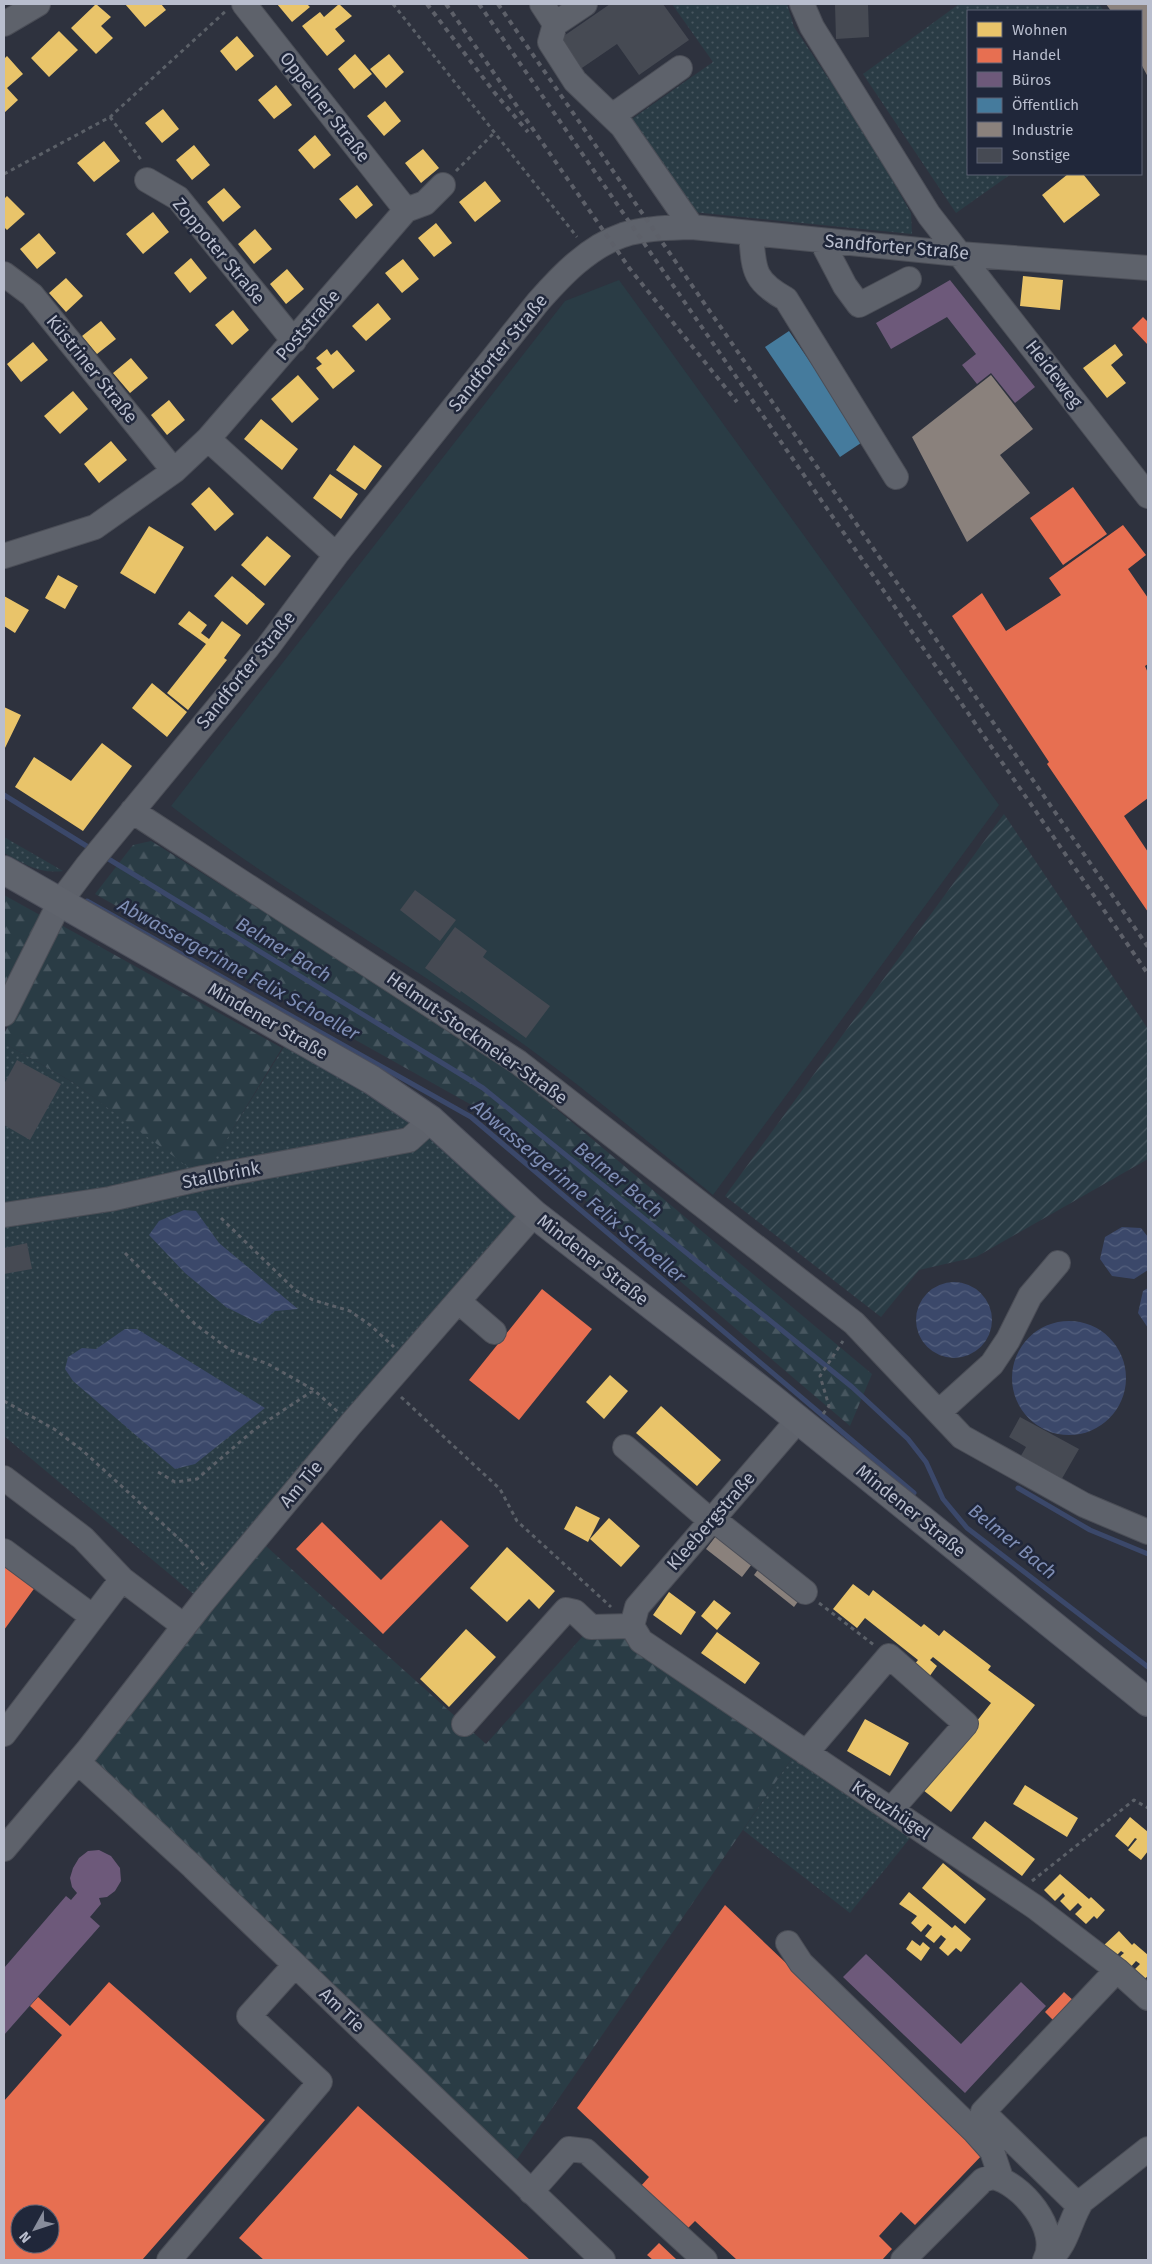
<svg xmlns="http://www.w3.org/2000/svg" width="1152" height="2264" font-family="'Fira Sans',sans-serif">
	<defs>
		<pattern id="grass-dots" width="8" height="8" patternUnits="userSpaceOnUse" patternTransform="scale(1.25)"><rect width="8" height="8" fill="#2a3c45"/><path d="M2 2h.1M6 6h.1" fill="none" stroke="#47565f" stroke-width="1.8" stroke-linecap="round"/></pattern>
		<pattern id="forest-firs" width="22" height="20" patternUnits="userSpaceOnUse" patternTransform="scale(1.25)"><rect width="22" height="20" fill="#2a3c45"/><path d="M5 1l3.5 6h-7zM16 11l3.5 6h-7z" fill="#47565f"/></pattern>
		<pattern id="garden-furrows" width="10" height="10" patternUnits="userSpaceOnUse" patternTransform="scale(1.25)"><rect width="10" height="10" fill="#2a3c45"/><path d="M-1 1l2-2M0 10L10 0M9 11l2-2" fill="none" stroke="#47565f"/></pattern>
		<pattern id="water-waves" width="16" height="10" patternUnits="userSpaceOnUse" patternTransform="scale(1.25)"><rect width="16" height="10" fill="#3b486a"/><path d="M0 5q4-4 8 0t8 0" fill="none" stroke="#55617e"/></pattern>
	</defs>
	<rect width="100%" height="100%" fill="#2e323e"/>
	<path fill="url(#grass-dots)" d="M672,4H787L794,27L867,136L911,213L912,234L693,212L629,121L713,62Z
		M959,4H1099L1104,11H968V174H1011L956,213L863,74Z
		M4,837L63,871C38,874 25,864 4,853Z
		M292,1034L534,1214L203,1602L4,1436V1043L74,1083L203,1177Z
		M799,1748L918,1828L850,1913L743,1830Z"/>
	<path fill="url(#forest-firs)" d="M151,841L446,1026L517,1076L872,1374L850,1426L477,1108L95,894L133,845Z
		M4,895L40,915L4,991Z
		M61,925L282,1048L203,1178L74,1083L4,1043V1034Z
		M257,1538L486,1744L591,1627L632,1626L799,1748L509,2171L78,1762Z"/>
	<path fill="url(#garden-furrows)" d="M1004,814L1148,1029V1159L976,1257L919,1270L881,1317L725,1196Z"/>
	<path fill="#2a3c45" d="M619,280L999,805L713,1195C653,1146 593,1095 530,1049C413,964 285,894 171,806L565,301Z"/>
	<path fill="url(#water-waves)" d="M184,1210L196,1211L219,1243L298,1309L275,1311L260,1324L226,1307L185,1273L149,1235L159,1221Z
		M1122,1227L1141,1228L1148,1237V1270L1134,1279L1112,1276L1100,1259L1105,1237Z
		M916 1320a38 38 0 1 1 76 0a38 38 0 1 1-76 0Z
		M1148,1288V1328L1138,1313L1143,1291Z
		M1012 1378a57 57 0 1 1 114 0a57 57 0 1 1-114 0Z
		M125,1329H137L265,1408L195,1464L175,1469L73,1381L65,1369L68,1357L82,1348L96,1349Z"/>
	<path fill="#e9c46a" d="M96,4L111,17L101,26L113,38L96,54L71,28Z
		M125,4H161L166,10L145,27Z
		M277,4H307L310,7L292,22Z
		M339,4L352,16L335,29L345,41L327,56L302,26L320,12L324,17Z
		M59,31L78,50L49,77L31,58Z
		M237,36L254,56L236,71L220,51Z
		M355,54L372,74L354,89L338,69Z
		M389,54L404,72L386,88L370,69Z
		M7,56L23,74L7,88L18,100L4,113V59Z
		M276,85L292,105L274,119L258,100Z
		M385,101L401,121L384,136L367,116Z
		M163,109L179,129L162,143L145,123Z
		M315,135L331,155L314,169L298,150Z
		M104,141L120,161L94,182L77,163Z
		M194,145L210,165L192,180L176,160Z
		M423,149L439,168L421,183L405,163Z
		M1068,174H1083L1100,195L1064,223L1042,195Z
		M485,181L501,201L475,222L459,202Z
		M357,185L373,205L356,219L339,199Z
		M224,188L241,207L223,222L207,202Z
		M7,196L25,214L7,230L4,227V199Z
		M153,212L169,232L143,254L126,234Z
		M436,223L452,243L434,257L418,238Z
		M255,229L272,249L254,264L238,244Z
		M39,233L56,253L37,269L20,249Z
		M191,258L207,278L190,293L174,273Z
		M403,259L419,279L402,293L385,273Z
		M287,269L304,289L286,304L270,284Z
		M1023,276L1063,280L1060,310L1020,306Z
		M66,278L83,296L66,312L49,293Z
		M378,303L391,319L366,341L352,326Z
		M233,310L249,330L232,345L215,325Z
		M101,321L116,339L97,354L82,336Z
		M33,342L48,360L21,382L7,364Z
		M1115,344L1123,355L1111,365L1126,383L1107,398L1083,368Z
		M327,349L331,355L337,350L355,371L333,389L316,368L322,364L316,358Z
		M131,358L148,378L130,393L113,373Z
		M298,375L319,399L292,423L271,399Z
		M73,391L88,409L60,434L44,416Z
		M169,400L185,420L167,435L151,415Z
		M261,419L298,449L282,470L244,439Z
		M111,441L127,460L99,483L84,464Z
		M354,445L382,466L365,490L336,470Z
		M330,474L358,494L341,519L313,498Z
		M209,487L234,514L215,531L191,504Z
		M149,526L184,547L155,594L120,573Z
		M267,536L291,556L265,586L241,565Z
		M58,575L78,586L65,609L45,598Z
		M232,576L265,604L247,625L214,596Z
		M4,596L29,610L15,633L4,626Z
		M189,611L207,625L201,633L209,639L222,621L241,635L224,658L227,660L188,710L167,693L206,644L178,624Z
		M152,683L187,712L167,737L132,708Z
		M4,707L21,715L4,750Z
		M102,743L132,766L83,831L15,787L34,757L71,781Z
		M610,1375L628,1391L604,1419L586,1402Z
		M661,1406L721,1460L697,1486L636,1433Z
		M576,1506L600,1518L588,1542L564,1529Z
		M609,1518L640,1546L621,1567L590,1539Z
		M507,1547L555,1591L539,1609L529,1599L507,1622L470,1588Z
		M853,1584L869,1596L873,1590L921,1627L924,1624L939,1636L944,1630L991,1666L988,1670L1035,1705L951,1812L923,1790L991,1703L933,1657L930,1660L937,1666L929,1677L914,1665L918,1660L865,1618L857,1628L833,1609Z
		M669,1592L696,1612L681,1635L653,1615Z
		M714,1600L731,1613L717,1630L701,1616Z
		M466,1629L496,1657L449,1707L420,1679Z
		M717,1632L760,1663L745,1684L701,1653Z
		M865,1719L909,1743L890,1776L847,1751Z
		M1025,1785L1078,1818L1067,1837L1013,1804Z
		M1130,1817L1148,1832V1851L1141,1860L1128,1850L1137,1839L1135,1838L1128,1847L1115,1836Z
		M985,1821L1035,1859L1022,1876L972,1838Z
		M943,1863L986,1899L965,1924L922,1888Z
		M1060,1874L1089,1899L1091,1897L1105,1910L1097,1919L1094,1916L1086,1924L1075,1914L1082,1907L1078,1903L1070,1911L1060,1901L1065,1896L1063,1893L1055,1901L1044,1890Z
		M909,1892L952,1928L955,1925L971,1939L961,1952L956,1948L948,1956L939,1948L946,1939L941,1935L934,1943L925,1936L932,1927L928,1924L921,1932L911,1923L917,1916L899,1904Z
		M1119,1931L1132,1945L1134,1943L1148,1955V1976L1143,1980L1134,1970L1140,1964L1136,1961L1128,1970L1117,1959L1124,1953L1121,1951L1113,1959L1102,1947Z
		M912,1940L920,1946L923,1942L930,1948L921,1961L906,1949Z"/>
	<path fill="#e76f51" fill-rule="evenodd" d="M1143,317L1148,322V345L1132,328Z
		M1073,487L1107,534L1063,565L1030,518Z
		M1123,525L1146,555L1128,569L1148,598V664L1145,666L1148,673V798L1124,816L1148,852V912L1047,764L1049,762L952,616L982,593L1006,631L1061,595L1049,578Z
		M542,1289L592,1329L519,1420L469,1380Z
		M441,1520L469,1546L383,1634L296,1549L322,1522L381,1580Z
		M4,1562L36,1586L4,1630Z
		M725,1905L985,2152L915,2225L901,2212L879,2236L892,2249L882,2260H737L695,2221L686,2230L640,2187L649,2177L577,2108Z
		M109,1982L265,2120L142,2260H4V2101L62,2035L30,2006L38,1997L70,2026ZM20,2214H50V2244H20Z
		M1064,1992L1075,2002L1056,2023L1045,2012Z
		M358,2106L530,2260H264L239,2238Z
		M659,2243L677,2260H653L647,2255Z"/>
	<path fill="#6d597a" d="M950,280L1035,387L1015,403L991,373L977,384L962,365L976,354L947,317L891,349L876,323Z
		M99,1850L111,1856L120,1868L121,1881L115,1891L107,1897L99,1898L101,1904L90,1917L100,1926L4,2035V1968L66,1896L71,1900L77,1893L72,1887L70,1878L73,1868L79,1858L88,1851Z
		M866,1954L961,2044L1021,1982L1046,2006L965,2093L843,1977Z"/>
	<path fill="#457b9d" d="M789,331L864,441L840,457L765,347Z"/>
	<path fill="#8a817c" d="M1106,4H1148V77L1141,64V11H1111Z
		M991,375L1033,429L1000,455L1030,493L967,542L912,437Z
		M716,1536L752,1564L742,1577L706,1549Z
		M762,1564L802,1596L794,1607L754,1575Z"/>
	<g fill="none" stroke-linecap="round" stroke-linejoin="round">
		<path stroke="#3b486a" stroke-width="5" d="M4,795L93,850
			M102,855L483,1088L852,1387L908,1439L926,1462L943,1499L967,1528L1148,1667
			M87,901L471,1117L914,1493
			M1018,1488L1090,1530L1148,1554"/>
	</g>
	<path fill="#464a53" d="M610,4H663L689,40L639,75L617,44L579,70L558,40Z
		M868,4L869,37L836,39L835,5Z
		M415,890L456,920L440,941L400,910Z
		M455,927L487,951L483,957L550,1006L526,1038L461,991L460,993L425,968Z
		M17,1060L61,1084L30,1140L4,1125V1084Z
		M27,1243L32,1269L4,1274V1248Z
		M1020,1417L1079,1449L1060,1482L1019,1459L1026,1447L1009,1437Z"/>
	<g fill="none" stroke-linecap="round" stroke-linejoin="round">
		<g stroke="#4b4e57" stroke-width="26">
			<path id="minor" d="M244,4L406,210
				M542,4L555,24
				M585,4L555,24L550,42L575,81L622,126L692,227
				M802,4L812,27L929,215L1148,496
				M4,24L38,4
				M612,116L680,68
				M147,180L178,198L294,341
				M751,233C754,269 752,280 786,299L896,477
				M821,240L845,286L859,305L909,279
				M4,274L32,295L174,471
				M208,439L336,555
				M4,556L95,527L174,471L208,439L406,210L425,203L443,185
				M132,811L518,1062L854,1323L962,1437L1084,1505L1148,1532
				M4,1014L60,902L87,866L267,648L336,555L538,302C561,276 588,247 623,235C645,228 669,228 692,227L959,254L1148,268
				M4,1215L110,1199L203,1178L409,1140L431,1120
				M458,1301L494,1332
				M939,1412L992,1364L1008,1340L1030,1296L1058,1263
				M625,1447L711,1521
				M4,1478L83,1538L122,1579L184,1626
				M713,1519L805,1592
				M4,1551L93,1617
				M632,1626L641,1641L1035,1907L1117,1970L1148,1998
				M632,1626L637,1607L798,1420
				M464,1724L566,1610L575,1612L591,1627L632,1626
				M4,1734L122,1579
				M806,1753L889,1656L966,1724L891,1810
				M78,1762L193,1867L603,2260
				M4,1849L87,1751L203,1602L351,1424L534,1214
				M788,1943L801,1963L975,2132L992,2151L1001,2178
				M531,2192L569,2149L586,2151L705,2260
				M1079,2206L983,2112L1117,1970
				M169,2260L320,2082L249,2016L295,1965
				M903,2260L983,2180L992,2177C1021,2182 1061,2230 1045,2260
				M1049,2260C1068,2244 1069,2221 1082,2201L1148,2149"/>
		</g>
		<g stroke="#4c4f5b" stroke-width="30">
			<path id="major" d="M4,870L372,1080L431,1120L534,1214L770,1397L1148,1702"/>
		</g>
		<path stroke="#5b6068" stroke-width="3" stroke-dasharray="4 4" stroke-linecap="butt" d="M393,4L577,237
			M110,117L142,161
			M456,171L494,133
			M4,174L110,117L227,10
			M221,1218L295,1290L313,1300L350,1311L370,1325L394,1347
			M125,1253L195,1324L230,1350L268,1364L314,1390L338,1412
			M401,1397L500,1489L517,1521L611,1607
			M4,1401L54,1429L82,1450L187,1546L207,1569
			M823,1414L829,1406L820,1376L843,1341
			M158,1472L175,1482L197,1479L255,1429L314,1390
			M819,1603L874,1645
			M1032,1881L1134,1800L1148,1808"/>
		<use href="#minor" stroke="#5e626b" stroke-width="24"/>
		<use href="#major" stroke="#60646d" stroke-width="28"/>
		<path stroke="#5d6069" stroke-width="4" stroke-dasharray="5 5" stroke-linecap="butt" d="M427,4L494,92L528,132
			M446,4L630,269L737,402
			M479,4L1148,974
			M498,4L1148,947"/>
	</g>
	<g text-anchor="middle" stroke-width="5" stroke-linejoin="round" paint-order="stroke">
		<g font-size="18" fill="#b9bece" stroke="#20273a">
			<text transform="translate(325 107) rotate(52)" y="6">Oppelner Straße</text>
			<text transform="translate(897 247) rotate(5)" y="6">Sandforter Straße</text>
			<text transform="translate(219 251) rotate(50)" y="6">Zoppoter Straße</text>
			<text transform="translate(308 325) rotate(-49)" y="6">Poststraße</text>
			<text transform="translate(498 353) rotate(-51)" y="6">Sandforter Straße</text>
			<text transform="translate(92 369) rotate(51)" y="6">Küstriner Straße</text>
			<text transform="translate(1054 374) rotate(52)" y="6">Heideweg</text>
			<text transform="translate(246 670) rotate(-51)" y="6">Sandforter Straße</text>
			<text transform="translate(268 1021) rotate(30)" y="6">Mindener Straße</text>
			<text transform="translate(477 1038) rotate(35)" y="6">Helmut-Stockmeier-Straße</text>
			<text transform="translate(221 1175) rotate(-11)" y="6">Stallbrink</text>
			<text transform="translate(593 1260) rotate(38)" y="6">Mindener Straße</text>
			<text transform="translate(301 1484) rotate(-50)" y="6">Am Tie</text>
			<text transform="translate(911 1511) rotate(39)" y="6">Mindener Straße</text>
			<text transform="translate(711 1521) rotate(-49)" y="6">Kleebergstraße</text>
			<text transform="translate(891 1810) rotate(34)" y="6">Kreuzhügel</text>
			<text transform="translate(342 2010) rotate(44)" y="6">Am Tie</text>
		</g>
		<g font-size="19" font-style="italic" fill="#7f8eb5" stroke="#20273a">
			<text transform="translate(284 949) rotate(31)" y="7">Belmer Bach</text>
			<text transform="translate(239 969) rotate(29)" y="7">Abwassergerinne Felix Schoeller</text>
			<text transform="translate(619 1179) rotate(39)" y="7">Belmer Bach</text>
			<text transform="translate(579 1191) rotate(40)" y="7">Abwassergerinne Felix Schoeller</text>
			<text transform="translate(1013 1541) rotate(39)" y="7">Belmer Bach</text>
		</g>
	</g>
	<rect width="1152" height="2264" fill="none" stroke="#b9bece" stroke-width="10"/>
	<rect x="967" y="10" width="175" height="165" fill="#20273a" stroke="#5d6375"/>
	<rect x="977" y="22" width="25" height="15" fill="#e9c46a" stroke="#5d6375"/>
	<text x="1012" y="35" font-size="15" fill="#b9bece">Wohnen</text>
	<rect x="977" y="48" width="25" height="15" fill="#e76f51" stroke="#5d6375"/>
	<text x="1012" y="60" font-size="15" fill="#b9bece">Handel</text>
	<rect x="977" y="72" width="25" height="15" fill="#6d597a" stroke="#5d6375"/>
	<text x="1012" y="85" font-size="15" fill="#b9bece">Büros</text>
	<rect x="977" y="98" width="25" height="15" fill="#457b9d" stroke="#5d6375"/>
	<text x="1012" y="110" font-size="15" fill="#b9bece">Öffentlich</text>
	<rect x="977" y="122" width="25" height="15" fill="#8a817c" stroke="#5d6375"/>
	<text x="1012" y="135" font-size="15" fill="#b9bece">Industrie</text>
	<rect x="977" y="148" width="25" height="15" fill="#464a53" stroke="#5d6375"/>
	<text x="1012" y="160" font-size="15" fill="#b9bece">Sonstige</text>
	<g transform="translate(35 2229) rotate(230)"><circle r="24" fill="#20273a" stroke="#5d6375"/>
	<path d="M0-4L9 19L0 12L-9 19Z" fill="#888d9c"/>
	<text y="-8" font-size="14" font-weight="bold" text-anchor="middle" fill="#b9bece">N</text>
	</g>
</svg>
